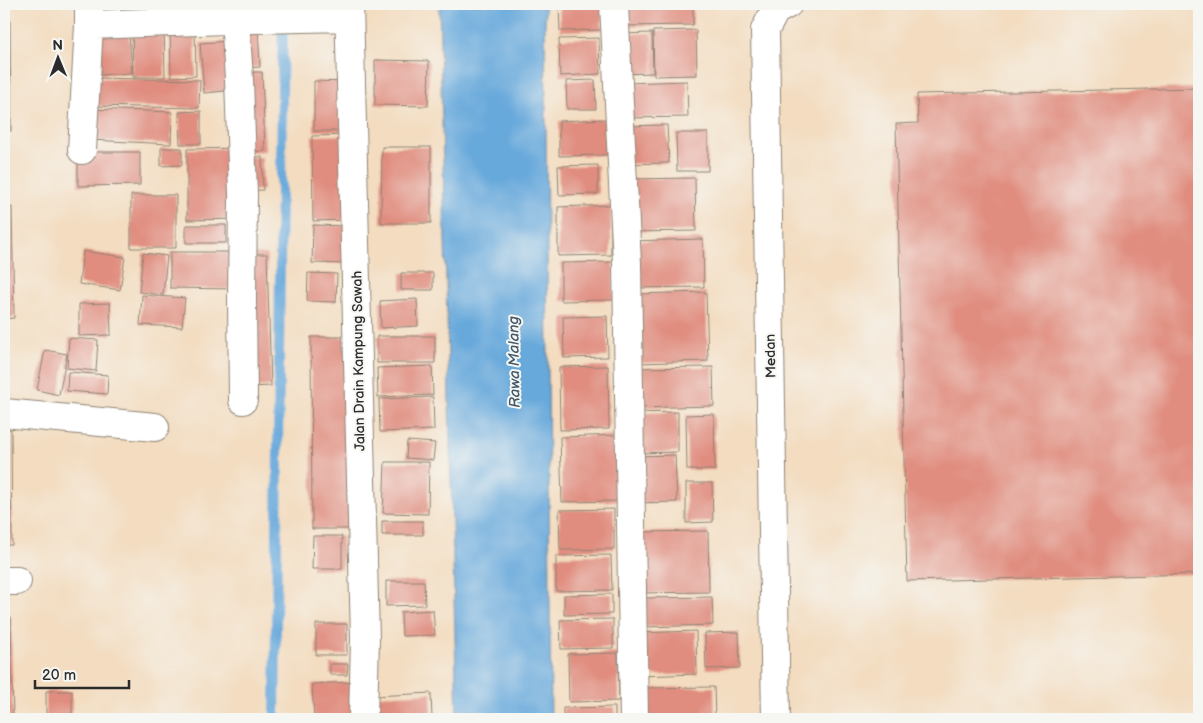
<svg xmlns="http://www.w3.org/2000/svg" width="1203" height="723" font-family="'Balsamiq Sans',sans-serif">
	<rect width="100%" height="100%" fill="#f6f6f2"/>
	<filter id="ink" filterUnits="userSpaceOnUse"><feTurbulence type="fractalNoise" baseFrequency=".02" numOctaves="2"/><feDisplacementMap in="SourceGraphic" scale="10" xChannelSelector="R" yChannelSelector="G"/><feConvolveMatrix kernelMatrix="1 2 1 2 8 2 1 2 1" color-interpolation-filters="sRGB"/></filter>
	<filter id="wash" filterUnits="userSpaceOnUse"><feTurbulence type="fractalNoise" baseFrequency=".0096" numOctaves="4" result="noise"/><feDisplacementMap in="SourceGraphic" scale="20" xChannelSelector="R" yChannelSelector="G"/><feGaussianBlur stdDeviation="1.12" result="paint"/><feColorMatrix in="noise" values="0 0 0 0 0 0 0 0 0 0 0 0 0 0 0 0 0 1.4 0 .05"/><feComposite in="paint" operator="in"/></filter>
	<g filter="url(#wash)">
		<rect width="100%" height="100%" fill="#f3dcbf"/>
		<path fill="#67a9db" stroke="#496a83" d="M439,4H545L551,719H457Z"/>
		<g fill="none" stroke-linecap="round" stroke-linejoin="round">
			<path stroke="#67a9db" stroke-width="10" d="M275,719L283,4"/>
		</g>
		<g id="blocks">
			<path fill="#e08d7f" d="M559,4H602V30L560,31Z
				M620,4H693V25L621,26Z
				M4,18H10L11,131L4,132Z
				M132,24H164L165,77H133Z
				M195,26L196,76L171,77L170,27Z
				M258,26L260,67L243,68L241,27Z
				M696,30L697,75L654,76L653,31Z
				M129,32L132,73L96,75L93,34Z
				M652,33L653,73L618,74L617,34Z
				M599,38L600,74L560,76L559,39Z
				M231,41L235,90L204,93L200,43Z
				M375,60L429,61L428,106L375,105Z
				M244,72H262L265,151L247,152Z
				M89,78L200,80L199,108L88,106Z
				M595,80L596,109H567L566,81Z
				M314,81L348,82V131H314Z
				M687,81L688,117L625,118V83Z
				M1199,88V574L907,581L896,124L918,123L917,94Z
				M91,109L172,112L171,144L90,140Z
				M201,111V144H180L179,112Z
				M606,119L607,155L559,156V121Z
				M667,125L669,163L623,164L622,126Z
				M676,133H708V171H677Z
				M351,135L352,220L313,221L312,136Z
				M382,147H431V223H381Z
				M161,148H182V165L161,166Z
				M239,148V219L187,220V149Z
				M78,152H140V185L78,186Z
				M247,157H262L263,190L247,191Z
				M598,165V194L559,195L558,166Z
				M695,178L696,231L629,232L628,179Z
				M131,195H176V248H131Z
				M611,205V255L558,256V207Z
				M4,207H12L14,318L4,319Z
				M186,225H226V243H186Z
				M313,225L349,226L348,264L312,263Z
				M703,239L704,287L631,288L629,241Z
				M83,251L125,257L120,290L79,284Z
				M170,252H235V289L170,288Z
				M143,253L167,256L163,295L139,292Z
				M246,254H267L271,386L250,387Z
				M613,262L614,300L561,301V263Z
				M308,273L337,274L336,302L307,301Z
				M401,273H433V290H401Z
				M706,292L708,361L638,363L637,294Z
				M142,295L185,298L182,327L140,325Z
				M417,299L418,326L381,328L380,301Z
				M110,303L111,335L79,336V304Z
				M607,316L608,357L564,358L563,317Z
				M377,336H435V363H377Z
				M311,337H349L350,529H312Z
				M69,338L98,340L96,371L67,368Z
				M45,350L67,354L59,395L37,390Z
				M432,366L433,395L378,397L377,368Z
				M608,366L609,429L560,430L559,367Z
				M713,367L714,406L632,408L631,368Z
				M68,372L108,375L107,394L67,391Z
				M433,397L434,430L380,432L379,399Z
				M678,412V452L635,453L634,413Z
				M714,414L715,470H687L686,415Z
				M4,429H11L12,545H4Z
				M618,435L620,501L562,502L560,437Z
				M407,441L435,443L433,460L406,458Z
				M675,455L677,502L634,503L633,456Z
				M385,462H429L428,514L383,513Z
				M686,483H712L713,522L686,523Z
				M614,509V549L560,550L559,510Z
				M382,521H423V535H382Z
				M708,531L709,592L641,593L640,532Z
				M313,536H342V569H312Z
				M611,555L612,590L556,591V556Z
				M386,581H424L425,605L386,606Z
				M612,594V614L564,615V595Z
				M712,597L713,625L644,627V598Z
				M433,610L435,635L402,636L401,612Z
				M4,617H11L13,719H4Z
				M613,619V648L561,649L560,620Z
				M316,624H347V655H316Z
				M696,631L697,674L638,676L637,633Z
				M739,632L740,668L706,669L705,633Z
				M618,653L619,701L569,702L568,654Z
				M330,664H348L347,675H330Z
				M352,682L354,718L314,719L312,684Z
				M714,687L715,719H642V688Z
				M46,691H72V719H46Z
				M431,693L432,719H376L375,696Z
				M615,707V719H563V708Z"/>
		</g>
	</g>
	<g filter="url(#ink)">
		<use href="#blocks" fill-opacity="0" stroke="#8f8475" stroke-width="1"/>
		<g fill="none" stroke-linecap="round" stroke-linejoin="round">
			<g stroke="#8f8475" stroke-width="30">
				<path id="minor" d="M89,4V25L254,19L349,17
					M349,4L365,639L363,719
					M614,4L627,263L634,719
					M235,19L239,79L243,194L242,299L243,400
					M82,150L89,25
					M4,413L155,427
					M4,581H17
					M776,719L765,30L775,11L788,4"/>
			</g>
			<use href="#minor" stroke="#fff" stroke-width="28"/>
		</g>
	</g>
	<g text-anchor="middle" stroke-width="4" stroke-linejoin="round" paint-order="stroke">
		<g font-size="14" fill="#2b2b2b" stroke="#f6f6f2">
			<text transform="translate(770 356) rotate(-91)" y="5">Medan</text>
			<text transform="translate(358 361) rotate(-91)" y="5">Jalan Drain Kampung Sawah</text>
		</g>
		<g font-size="15" font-style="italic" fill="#405769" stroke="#f6f6f2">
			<text transform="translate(514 362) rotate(-91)" y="5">Rawa Malang</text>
		</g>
	</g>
	<rect width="1203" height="723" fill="none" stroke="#f6f6f2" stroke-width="20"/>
	<g transform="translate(58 58) rotate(359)" stroke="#f6f6f2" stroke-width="4" paint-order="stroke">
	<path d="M0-4L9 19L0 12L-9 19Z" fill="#2b2b2b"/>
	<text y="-8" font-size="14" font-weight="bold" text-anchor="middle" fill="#2b2b2b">N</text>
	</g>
	<path d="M35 680v8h94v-8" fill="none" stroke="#2b2b2b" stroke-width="2.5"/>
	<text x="42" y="680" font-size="15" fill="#2b2b2b" stroke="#f6f6f2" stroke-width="4" paint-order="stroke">20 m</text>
</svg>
